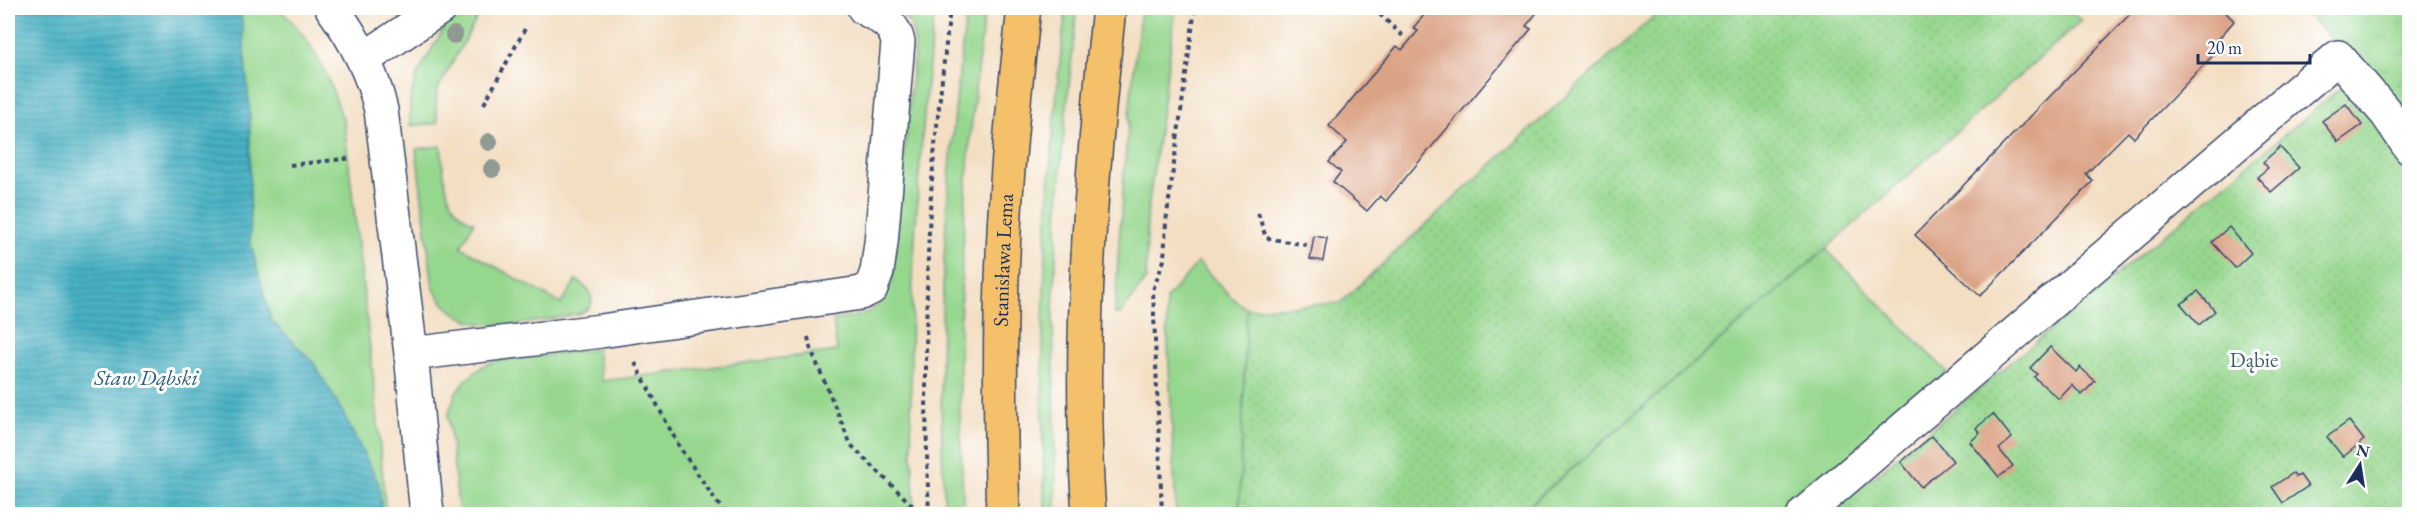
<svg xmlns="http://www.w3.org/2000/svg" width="2417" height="522" font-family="'EB Garamond',serif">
	<defs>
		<pattern id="park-tufts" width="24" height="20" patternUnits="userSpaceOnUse" patternTransform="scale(1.5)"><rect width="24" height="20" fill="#96d78e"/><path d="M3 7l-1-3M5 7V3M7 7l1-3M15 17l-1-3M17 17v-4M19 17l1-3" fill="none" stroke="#81b97d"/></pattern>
		<pattern id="garden-dots" width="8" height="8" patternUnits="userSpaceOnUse" patternTransform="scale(1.5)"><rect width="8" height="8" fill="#96d78e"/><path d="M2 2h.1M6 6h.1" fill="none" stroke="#81b97d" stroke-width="1.8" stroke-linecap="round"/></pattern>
		<pattern id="water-rules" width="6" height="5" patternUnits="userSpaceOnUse" patternTransform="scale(1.5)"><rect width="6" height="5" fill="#46b1c3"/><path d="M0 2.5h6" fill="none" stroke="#3a90a2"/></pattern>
	</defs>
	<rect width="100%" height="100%" fill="#fff"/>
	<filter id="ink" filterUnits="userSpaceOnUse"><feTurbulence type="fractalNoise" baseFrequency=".0167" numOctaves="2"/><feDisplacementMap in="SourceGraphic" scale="12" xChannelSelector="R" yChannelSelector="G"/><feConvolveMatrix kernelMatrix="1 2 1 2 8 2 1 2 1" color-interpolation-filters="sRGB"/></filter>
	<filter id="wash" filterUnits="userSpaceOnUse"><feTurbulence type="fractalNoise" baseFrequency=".008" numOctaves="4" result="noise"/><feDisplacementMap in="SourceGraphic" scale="24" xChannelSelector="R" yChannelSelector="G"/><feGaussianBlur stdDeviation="1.35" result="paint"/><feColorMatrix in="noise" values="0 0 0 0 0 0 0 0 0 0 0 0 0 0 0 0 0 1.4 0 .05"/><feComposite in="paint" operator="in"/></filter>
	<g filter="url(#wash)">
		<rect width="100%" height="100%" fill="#f3dec2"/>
		<path fill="#96d78e" stroke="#588376" stroke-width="1.5" d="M8,8H278C313,38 330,79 344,123L376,401L386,514H8Z
			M896,8H935C916,176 904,345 915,514H459L448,415L456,392L466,380L483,366L496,361L597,349L602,381L837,351L833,320C864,315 880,314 892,282L915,43L911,25Z
			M967,8H985C962,175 954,345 964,514H945C935,345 945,175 967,8Z
			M1066,8H1077L1062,153L1053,310L1056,514H1045C1038,344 1045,177 1066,8Z
			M1141,8H1176L1147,217L1146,279L1121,314H1115C1120,211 1128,110 1141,8Z
			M465,16L477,18L438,89L436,106L438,123L410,126V99L417,75L447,23L457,17Z
			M441,146C444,175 443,210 474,222L461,247L561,304L576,280C591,289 601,306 578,314C528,322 462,345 433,287L416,149Z
			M1826,249L1947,372L1783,514H1520Z
			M1198,262L1232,298L1247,309L1239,514H1176L1166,299Z"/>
		<path fill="url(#park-tufts)" stroke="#588376" stroke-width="1.5" d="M2301,8H2409V111L2398,109Z"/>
		<path fill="url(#garden-dots)" stroke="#588376" stroke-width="1.5" d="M1663,8H2062L2082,20L1826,249L1519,514H1239L1247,309L1340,303Z
			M2349,81L2409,168V514H1829Z"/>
		<path fill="url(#water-rules)" stroke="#307090" stroke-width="1.5" d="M8,8H237L242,20L250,116V241L271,320L313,362L341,409L379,484L382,514H8Z"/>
		<g id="blocks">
			<path fill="#dba385" d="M1430,8H1536L1539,10L1526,26L1531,29L1386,201L1380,196L1367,211L1333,182L1341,172L1329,162L1347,142L1329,126L1397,46L1402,50L1418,31L1413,28Z
				M2136,8H2221L2234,21L2214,44L2218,50L2134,138L2128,132L2086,174L2093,181L1980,296L1915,235Z
				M2346,104L2362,125L2338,142L2322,121Z
				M2280,147L2299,168L2271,192L2257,177L2268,168L2263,162Z
				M2229,227L2251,253L2235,268L2212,242Z
				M1314,236L1327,238L1323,261L1310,259Z
				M2198,291L2215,311L2199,325L2181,304Z
				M2050,347L2076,372L2080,367L2095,381L2082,395L2072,385L2059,399L2034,377L2037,374L2030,368Z
				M1993,414L2012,438L1999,449L2013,466L1999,477L1970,442L1980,433L1976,428Z
				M2349,421L2364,440L2343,457L2327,437Z
				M1932,436L1953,461L1921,487L1901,462Z
				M2293,473L2296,477L2300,475L2308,486L2283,503L2272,487Z"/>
		</g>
	</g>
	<g filter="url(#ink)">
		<use href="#blocks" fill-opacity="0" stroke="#3b496d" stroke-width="1.5"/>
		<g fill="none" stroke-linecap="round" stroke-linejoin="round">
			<g stroke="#3b496d" stroke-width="36">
				<path id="minor" d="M332,8C355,39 372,71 381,110L411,354L427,514
					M364,59L440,8
					M411,354L601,331L861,293L871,288L877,272L881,243L898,42C894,23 880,17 864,8
					M1804,514L2338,57L2387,114L2410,148"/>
			</g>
			<g stroke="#3b496d" stroke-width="36">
				<g id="major">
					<path id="s1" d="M1003,514C1000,428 999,341 1003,254C1006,171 1015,89 1024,8"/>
					<path d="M1089,514C1077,346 1091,176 1109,8"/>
				</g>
			</g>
			<path stroke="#3b496d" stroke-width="4" stroke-dasharray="4.5 4.5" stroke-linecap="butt" d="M1373,8L1404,37
				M484,104L526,27
				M290,165L352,158
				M1258,213L1266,238L1307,245
				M808,337L810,347L851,445L921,514
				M635,363L680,448L725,514
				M929,514C925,420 925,325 929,231C932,156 942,82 950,8
				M1162,514L1153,290L1164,260L1166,222L1195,8"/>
			<use href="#minor" stroke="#fff" stroke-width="33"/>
			<use href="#major" stroke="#f4c16b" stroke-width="33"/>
		</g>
		<g fill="#919993">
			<circle cx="454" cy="35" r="9"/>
			<circle cx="489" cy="142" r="9"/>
			<circle cx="492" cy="169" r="9"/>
		</g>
	</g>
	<g text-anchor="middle" stroke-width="6" stroke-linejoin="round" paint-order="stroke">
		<g font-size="21" fill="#1b2f5e" stroke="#fff">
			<text dy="7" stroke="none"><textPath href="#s1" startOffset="254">Stanisława Lema</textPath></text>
		</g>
		<g font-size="21" fill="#40616c" stroke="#fff">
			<text x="2254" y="367">Dąbie</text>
		</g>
		<g font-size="22" font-style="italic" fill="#2a5c81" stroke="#fff">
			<text x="146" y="385">Staw Dąbski</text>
		</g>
	</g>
	<rect width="2417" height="522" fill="none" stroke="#fff" stroke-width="30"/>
	<g transform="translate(2360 465) rotate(12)" stroke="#ffffff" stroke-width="4.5" paint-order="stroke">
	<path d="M0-4.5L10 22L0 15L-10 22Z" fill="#1b2f5e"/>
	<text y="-9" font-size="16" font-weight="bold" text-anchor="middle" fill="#1b2f5e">N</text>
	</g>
	<path d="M2198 54v9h112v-9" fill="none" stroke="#1b2f5e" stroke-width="3"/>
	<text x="2207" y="54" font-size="18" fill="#1b2f5e" stroke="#ffffff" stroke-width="4.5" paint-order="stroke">20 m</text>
</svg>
